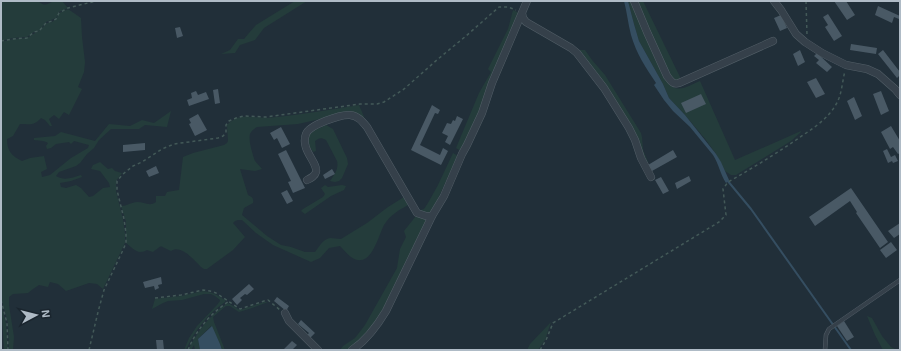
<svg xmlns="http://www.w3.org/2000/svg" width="901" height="351" font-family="'Exo 2',sans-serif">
	<rect width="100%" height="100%" fill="#212f39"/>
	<path fill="#243c3b" d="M1,1H38C46,8 47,3 55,1C57,1 60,1 62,1L68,8L59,12L56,18L46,22L39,31L34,32L27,37L13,38L1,41Z
		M295,1H307L264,28L255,40L240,45L235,53L221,54L230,50L238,39H244L249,33L256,25Z
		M628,1H632L669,84C678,94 690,85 700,81L735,160L801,131V132L791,141L736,175H731L725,171L716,154L706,140L685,115L669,98L663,84L639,41L634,24Z
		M636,1H643L680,77V80L676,81L670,77Z
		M68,9L81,18L82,37L85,62L84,72L78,87L82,89L69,115L64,112L59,119L54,115L49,119L52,126H50L45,120L41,118C34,126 30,124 20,124L13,136L7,139C7,150 11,156 22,161L30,158L44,156L47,169L41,172L42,177L50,175L71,158L88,148L89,145L74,141L71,144L69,142L56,144L51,148L47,149L46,146L48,143C44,140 38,141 34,140V138L55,136L61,132L95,141L109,124L130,126L142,120L154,123L171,111L167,127L145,125L139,129H111L99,140L94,148L87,154L80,163L76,166L59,172L56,176C64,181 72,178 81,175L82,177L71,181L60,183L61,187L66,188L76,185L81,188L89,197L93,196L103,188L110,187L109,183L100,171L91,169L93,165L100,162L108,169L112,168L115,171L122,173L116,181V191L123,219L125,233V243L103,289L97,284L89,283L66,291L58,284L50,282L48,287L39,285L33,289L28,293L13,294L9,297V305L14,337L13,350H9L8,323L1,298V42L13,39L27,38L35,33L39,31L47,23L52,22L56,19L59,13Z
		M513,10L517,12L519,14L480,114L461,151L456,148L479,93L491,72L488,69L508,29Z
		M577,50H585L592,60L605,75L641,133L642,137L643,150L648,162L646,164L640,152Z
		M359,105L368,126L366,122L338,115L298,124L257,127C254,129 251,131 250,134C248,140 253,156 255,161C257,164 260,166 262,169L255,171L240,169L248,195C252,197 254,198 253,203L244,208L242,215L267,236L281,245L291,247L305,252H315C319,247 323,239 330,238C334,238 337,239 341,239L367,223L388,207L404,197L408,205C398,211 391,214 384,225C378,236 371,271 351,257C347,254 344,250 340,246L329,248L320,258L311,262L273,245L256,233L242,220H238L235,221L233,223L245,237L233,250L207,269H204L201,267C194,260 181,244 171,251C158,246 164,244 153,252L147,250C145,251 143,252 140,252C136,252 130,246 126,243V222L121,206C127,206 132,202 137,202C144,202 150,207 156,202V196H165L167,192L179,190L183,157L193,153L224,145L227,143L228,141L227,125C229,122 233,120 237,118C246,115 257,118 267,118C298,115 329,110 359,105Z
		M326,125L333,129L347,158L348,164L342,178L339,181L335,182L330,181C334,175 339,169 337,161L326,140C321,137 319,138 315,141L316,151L313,152C312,150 309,146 308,143C305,132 319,129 326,125Z
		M453,153L458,156L433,209C427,215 426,214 418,211L424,209L428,203L438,185Z
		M325,185L328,187L342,185L346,186L344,190L331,196L305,214L301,211L303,209L323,197L325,194L321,188Z
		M416,216L425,219L426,221L380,316C373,326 360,344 349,349C346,351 343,350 340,350L343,346L355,338L365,325L397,268L400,249L406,237L404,231Z
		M203,291C213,292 217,295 225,300V302C208,314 194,331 186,350H184L189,338L197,326L217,305L220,301V300L215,296L211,294H204L182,300L168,301L163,303L152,309L155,299L162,298L181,296Z
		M1,302L6,323L8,350H4Z
		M264,302H268L252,308L239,312L230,306H226L213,317L214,322L225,350H222L220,344L211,326L198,339L200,350H195L194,345L191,350H188C197,332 209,316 226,304L228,303L240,310Z
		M867,316L872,318L882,336L891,347L895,349L896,350H883L875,335Z
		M551,322L545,340L538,350H527L530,344Z"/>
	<path fill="#354e61" d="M624,1H628L634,24L639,41L663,84L669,98L685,115L716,154L721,162L729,180L726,183C720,174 719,164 713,155L690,127L673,111L664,100L654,85L656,83C646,68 636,53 631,35C628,24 627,12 624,1Z
		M212,326L220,344L222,350H200L198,339Z"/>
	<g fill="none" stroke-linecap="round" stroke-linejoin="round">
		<path stroke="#354e61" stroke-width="2" d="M727,180L751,209L851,350"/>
	</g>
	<path fill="#495965" d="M834,1H846L855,15L847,20Z
		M878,6L900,16L899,19L894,17L892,23L875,15Z
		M828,14L842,36L834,41L825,27L828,25L823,17Z
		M781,15L787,28L780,31L774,18Z
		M180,27L183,36L177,38L175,28Z
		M851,44L877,48L876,54L850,50Z
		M800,50L805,62L798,66L793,54Z
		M883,50L900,72V75L897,78L878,54Z
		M817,53L832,67L827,72L816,63L819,60L814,56Z
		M816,78L825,94L816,98L807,82Z
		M218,89L220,103L215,104L213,90Z
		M196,91L198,95L206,92L209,99L189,106L187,100L192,98L191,93Z
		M881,91L889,111L881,115L873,94Z
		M701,94L706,104L686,113L681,103Z
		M854,97L862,116L855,120L847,101Z
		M432,105L440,110L438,114L435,113L420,145L440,155L443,148L448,151L441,165L411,150Z
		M198,114L207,130L195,136L189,124L191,123L189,119Z
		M457,116L463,119L450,145L445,142L448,136L442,133L447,123L451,124L453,120L455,121Z
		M891,126L900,141V153L898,154L893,147L890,149L881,132Z
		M281,127L290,144L282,148L277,138L274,140L270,133Z
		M145,143V150L123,152V145Z
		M887,149L891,157L895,155L898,161L893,163L892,161L888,163L883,151Z
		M286,150L305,188L293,193L288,182L291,181L278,154Z
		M673,150L677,157L652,171L648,165Z
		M156,166L159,173L149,177L146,171Z
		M332,169L335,174L325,179L323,175Z
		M689,176L691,181L677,189L675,183Z
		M661,177L669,191L663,194L655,180Z
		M851,188L888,242L880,248L856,213L857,212L850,201L815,226L809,217Z
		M287,190L293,201L287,204L281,193Z
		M900,223V234L894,238L888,231Z
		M891,242L897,250L886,258L880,250Z
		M161,277L162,284L158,285L159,288L155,290L154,286L145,288L143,282Z
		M249,284L254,289L247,295L245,294L240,298L242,300L237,305L232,299Z
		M277,297L289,306L286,311L274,301Z
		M301,320L315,333L310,338L307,335L309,333L298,324Z
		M844,321L854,337L847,341L837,326Z
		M156,340H163L164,350H157Z
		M292,341L297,345L292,350H283Z"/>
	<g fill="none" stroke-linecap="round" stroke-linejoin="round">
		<g stroke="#525e67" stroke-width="4.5">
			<path id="lane" d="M825,350L826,335L829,329L900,280"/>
		</g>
		<g stroke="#525e67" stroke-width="8">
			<path id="street" d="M634,1L647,32L667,76C671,81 673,85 679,83L773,41
				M774,1L781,10L796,34L805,42L822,53L846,65L867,69L878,74L895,89L900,95
				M522,13L523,18L526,22L571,48L577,53L604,88L629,128L635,140L641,158L651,177
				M307,180C311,178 315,176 316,172C318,162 300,150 306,134C309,125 341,114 350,115C358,116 362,121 367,127L417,213L426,216H432
				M285,313L289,321L318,350
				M352,350C367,340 377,326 386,311L432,216L444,196L462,154L467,145L482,113L492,83L527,1"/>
		</g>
		<path stroke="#435958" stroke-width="1.5" stroke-dasharray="3 3" stroke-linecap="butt" d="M806,1L807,35
			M1,41L13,39L27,38L34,32L39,31L46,23L52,21L56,19L59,13L68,8L96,1
			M155,298L181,295L203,290L210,291L216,293L240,309L264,301L268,300L280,310
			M1,300L7,323L8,350
			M89,350L98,312L104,290L123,250L126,243V233L124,219L117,190V181L123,174L133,166L142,162L162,149L174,144L218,138L223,136L226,133V125L229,121L236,118L244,116L266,117L360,104H377L384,102L404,89L438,59L466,36L499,7H508L516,10
			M188,350C196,330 210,314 228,302
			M540,350L546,340L553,323L719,222L726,215L723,189L728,182C751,169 774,155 796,140C810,130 826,121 835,106C842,96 842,82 845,71"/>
		<use href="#lane" stroke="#35404a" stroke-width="3.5"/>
		<use href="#street" stroke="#35404a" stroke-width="7"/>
	</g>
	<rect width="901" height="351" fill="none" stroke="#afbbc6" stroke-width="4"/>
	<g transform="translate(36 315) rotate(83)" stroke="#1a252e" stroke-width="3" paint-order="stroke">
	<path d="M0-3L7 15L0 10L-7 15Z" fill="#afbbc6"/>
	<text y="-6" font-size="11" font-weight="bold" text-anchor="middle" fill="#afbbc6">N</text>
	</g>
</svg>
